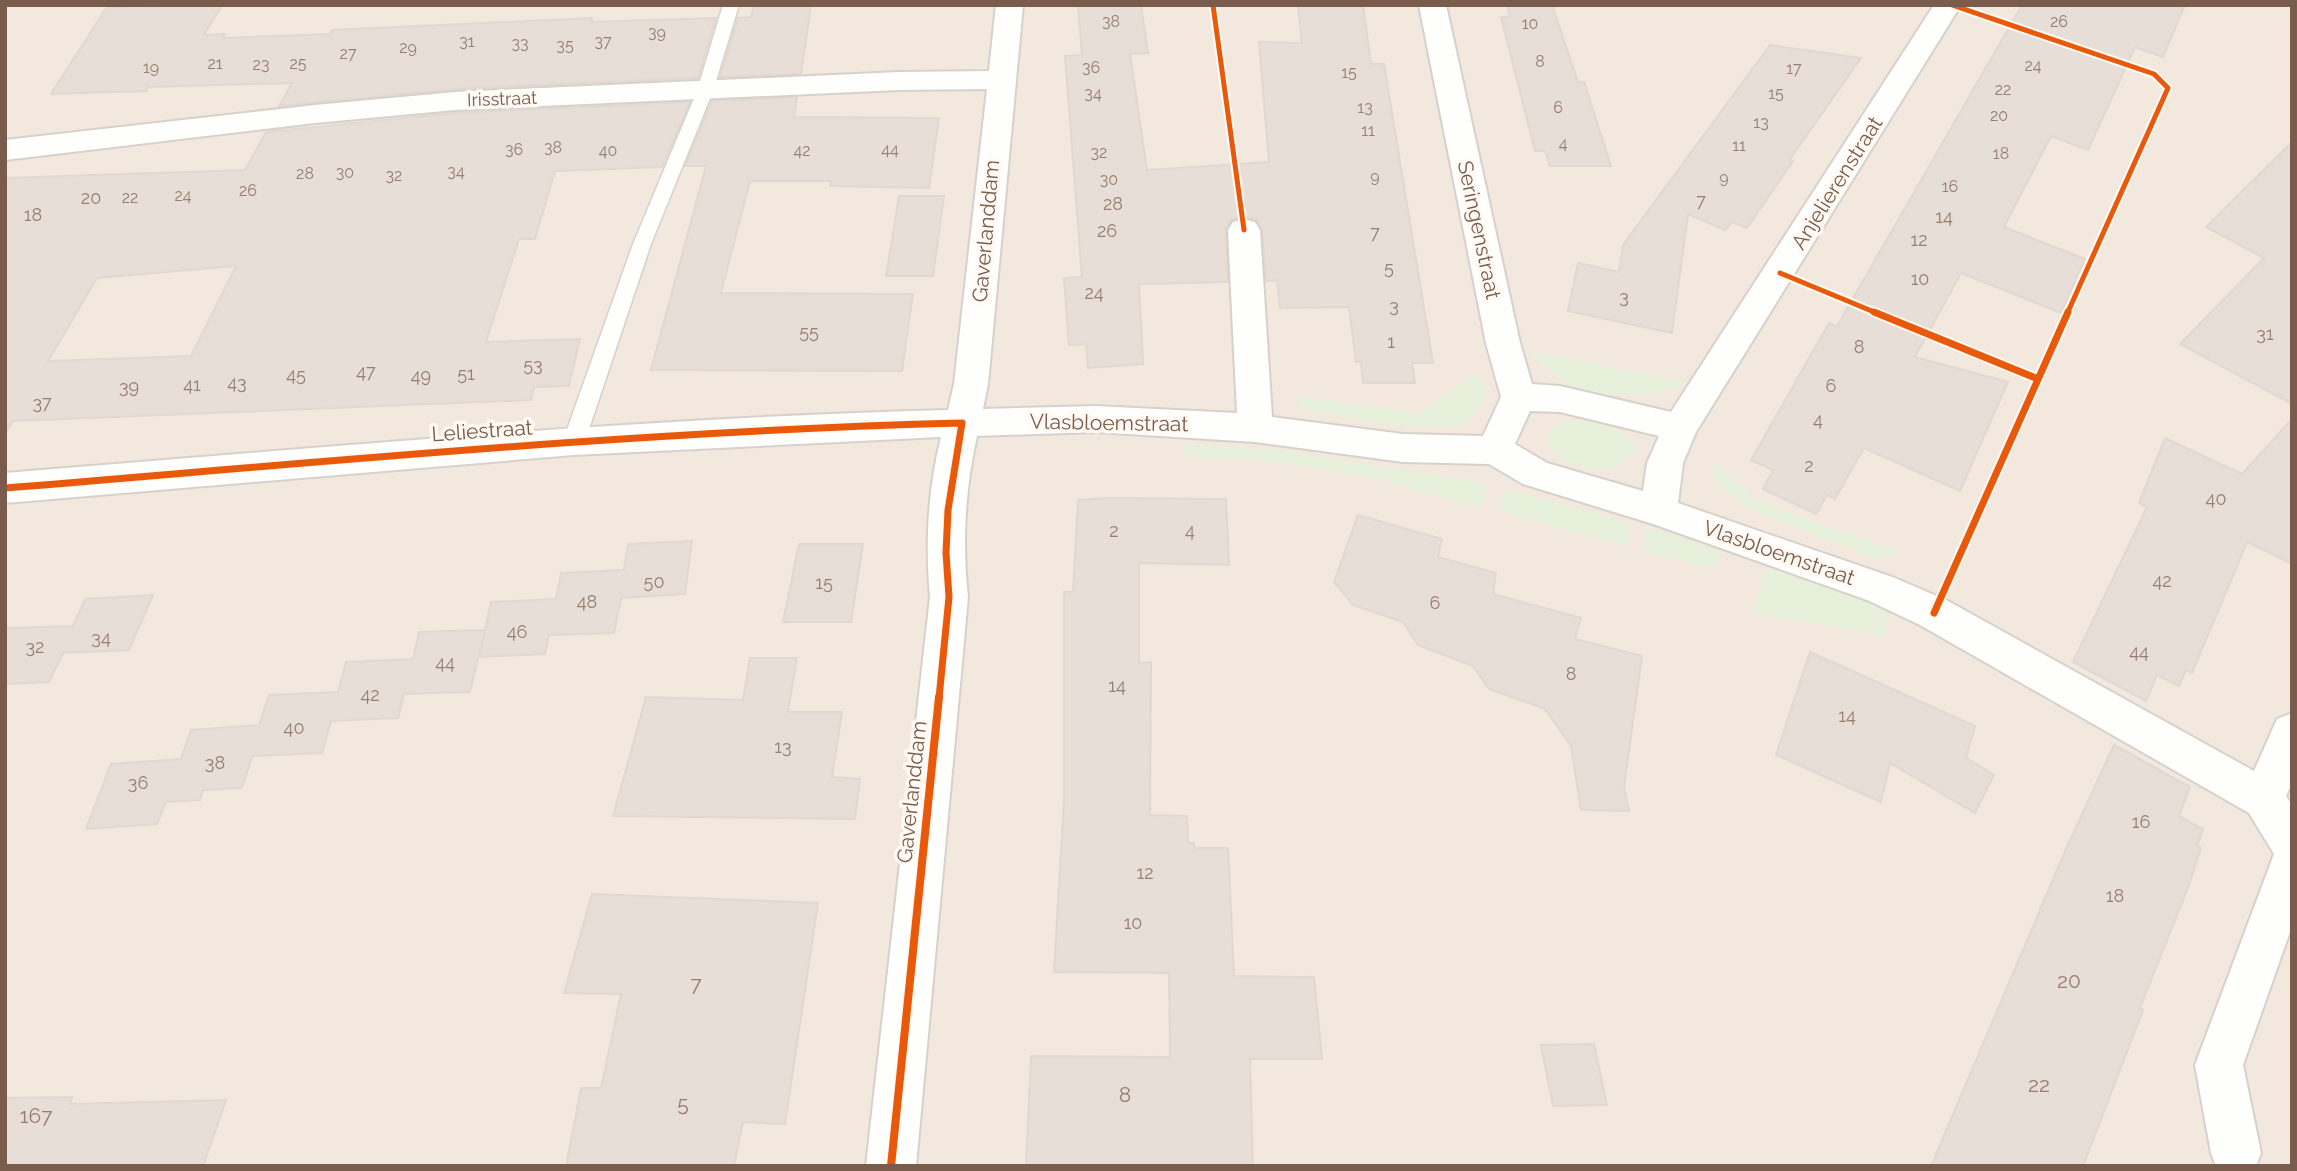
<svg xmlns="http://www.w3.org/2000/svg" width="2297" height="1171" font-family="Raleway,sans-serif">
	<rect width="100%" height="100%" fill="#f9f5f0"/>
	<path fill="#f2e8de" d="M5,5H2292V1166H5Z"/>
	<path fill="#e7f0db" d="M1527,350L1686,383C1635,408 1562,396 1527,350Z
		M1470,377H1484C1487,398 1479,417 1458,425C1433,434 1351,417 1322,413L1305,409L1291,395L1419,413Z
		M1563,420C1592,421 1622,423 1636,451C1619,475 1588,473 1562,460C1557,457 1552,449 1547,444L1549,431Z
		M1186,444L1281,450L1489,485L1479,508L1377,478L1267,461L1185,456Z
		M1708,459L1715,462L1755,500L1901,553L1877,559L1745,508L1716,481Z
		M1506,489L1630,523L1626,546L1500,511Z
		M1647,528L1721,551L1717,569L1642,551Z
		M1765,567L1887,608L1886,637L1752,612Z"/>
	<path fill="#e6ded7" stroke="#e2d8d2" stroke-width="2" fill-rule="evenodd" d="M222,5L204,35L225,34L223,38L330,34L332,30L592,18L591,22L716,18L698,78L455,89L279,106L292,83L148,87L146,91L51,94L107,7Z
		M754,5H811L801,74L720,77L738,18L751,17Z
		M1078,5H1141L1148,53L1130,54L1147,170L1269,162L1259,42L1302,43L1298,5H1363L1371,64H1384L1433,363H1412L1415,383H1363L1361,362H1356L1349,307L1280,308L1277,280L1266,281L1262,229L1256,219L1245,216L1232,219L1226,229L1228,282L1139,284L1143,364L1088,368L1086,344L1069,345L1064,278L1082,277L1065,56L1082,55Z
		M1507,5H1552L1578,82H1584L1611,166H1550L1545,151H1535L1501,17L1510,16Z
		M2022,5H2185L2163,57L2135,47L2088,150L2051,136L2004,227L2085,259L2061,313L1961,273L1915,357L2008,382L1960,491L1864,448L1835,499L1827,495L1816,514L1763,489L1773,470L1751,460L1829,323L1837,326Z
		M1770,45L1861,58L1790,159L1793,161L1747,228L1732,222L1725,230L1688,214L1672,333L1568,311L1578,263L1619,272L1623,245Z
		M797,97L794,117L939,118L929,188L830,186L831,181H750L721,293L913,294L902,371L651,370L706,166H685L712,101Z
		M690,102L662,167L555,171L535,239H519L486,342L580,339L569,386L534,387L531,400L13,421L5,434V178L245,170L266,132L455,113ZM236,266L191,356L48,361L97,278Z
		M2292,142V404L2180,344L2264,258L2206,227Z
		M899,196H944L933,276H886Z
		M2292,419V564L2247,542L2192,673L2186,670L2179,686L2157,675L2146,701L2073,662L2147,507L2139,503L2165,438L2242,474Z
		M1110,498L1226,499L1229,565L1139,563V663L1151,662V666L1150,815L1187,816L1188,843H1194L1195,848H1228L1234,976L1314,977L1322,1059H1250L1253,1166H1026L1031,1056L1170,1057L1169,973L1054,972L1064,800V592H1073L1078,500Z
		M1358,515L1442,539L1438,557L1496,573L1493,594L1581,618L1575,639L1642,656L1624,787L1629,811L1581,810L1571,746L1545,709L1489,689L1473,666L1418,645L1403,622L1353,605L1334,582Z
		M692,541L685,594L621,598L614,633L549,635L545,654L479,657L491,602L556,599L561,573L624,570L628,544Z
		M799,544H863L851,622H783Z
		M153,595L129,650L63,653L49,682L5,684V628L73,626L85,599Z
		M485,630L470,692L404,694L406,686L398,718L331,721L322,753L252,756L242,788L203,790L200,800L166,802L157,824L86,829L111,764L181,759L191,730L259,725L269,695L338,692L346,662L413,659L419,632Z
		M1810,652L1975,726L1966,758L1994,775L1975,813L1890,763L1881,802L1776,755Z
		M750,658H797L788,712H842L832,777L860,779L855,819L613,816L646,697L743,700Z
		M2114,745L2190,787L2179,816L2203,829L2197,846L2201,848L2188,888L2140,1008L2143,1010L2083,1166H1931L2066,849Z
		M592,894L818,903L785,1124L743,1122L734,1166H566L581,1088H601L621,994L564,993Z
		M1594,1044L1607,1105L1553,1106L1541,1045Z
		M72,1097L70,1104L226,1100L203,1166H5V1098Z"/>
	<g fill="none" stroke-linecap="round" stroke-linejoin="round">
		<g stroke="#d7d1cb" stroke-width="3">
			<path id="service" d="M723,5H739L713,91L651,244L585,441L581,447L574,449L567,447L563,441L633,244L697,91Z"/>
		</g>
		<g stroke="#d7d1cb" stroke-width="4">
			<path id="minor" d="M996,5H1023L988,384L983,409L1096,406L1237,413L1228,230L1233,222L1244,219L1255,222L1260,230L1272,417L1403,434L1483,436L1501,397L1486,343L1419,5H1446L1520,343L1532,384L1560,386L1671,412L1934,5H1961L1696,432L1683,463L1678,503L1895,578L1948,601L2254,771L2277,719L2292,713V783L2286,796L2292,805V926L2243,1065L2261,1153L2256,1166H2216L2211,1153L2195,1065L2274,854L2249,813L1920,625L1867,600L1653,524L1523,484L1489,464L1403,462L1255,442L1096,432L977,436C965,489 962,543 968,597L916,1166H866L930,597C925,543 928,489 941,437L574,455L5,503V473C319,448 633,418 948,410L954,384L987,89L899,90L455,110L315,123L5,160V140L315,105L455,92L899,72L989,71ZM1530,411L1560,412L1659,436L1647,463L1643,491L1547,463L1515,444Z"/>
		</g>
		<use href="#service" fill="#fefefd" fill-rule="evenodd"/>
		<use href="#minor" fill="#fefefd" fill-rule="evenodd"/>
		<g stroke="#fffaf3" stroke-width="9">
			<path id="cycleway-far2" d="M1213,5L1244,230
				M1952,5L2154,74L2168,88L2067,314
				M1780,273L1879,314"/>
		</g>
		<g stroke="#fffaf3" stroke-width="11">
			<path id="cycleway-far1" d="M1874,312L2038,379
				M5,488C324,462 642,431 962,423L948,510L946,553L949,597L939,698
				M1934,613L2068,312"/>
		</g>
		<g stroke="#fffaf3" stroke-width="12">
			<path id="cycleway" d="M891,1166L939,697"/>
		</g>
		<use href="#cycleway-far2" stroke="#e8590c" stroke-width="5"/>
		<use href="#cycleway-far1" stroke="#e8590c" stroke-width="7"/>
		<use href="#cycleway" stroke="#e8590c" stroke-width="8"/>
	</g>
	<g text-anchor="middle" stroke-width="7" stroke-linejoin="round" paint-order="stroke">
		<g font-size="16" fill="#977e72">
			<text x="1111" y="27">38</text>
			<text x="2059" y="27">26</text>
			<text x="1530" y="29">10</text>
			<text x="657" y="38">39</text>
			<text x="467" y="47">31</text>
			<text x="603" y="47">37</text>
			<text x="520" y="49">33</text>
			<text x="565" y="51">35</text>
			<text x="408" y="53">29</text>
			<text x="348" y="59">27</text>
			<text x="1540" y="67">8</text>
			<text x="215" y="69">21</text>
			<text x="298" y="69">25</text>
			<text x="261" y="70">23</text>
			<text x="2033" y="71">24</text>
			<text x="151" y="73">19</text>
			<text x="1091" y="73">36</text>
			<text x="1794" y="74">17</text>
			<text x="1349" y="78">15</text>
			<text x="2003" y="95">22</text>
			<text x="1093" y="99">34</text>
			<text x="1776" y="99">15</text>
			<text x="1365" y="113">13</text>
			<text x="1558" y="113">6</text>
			<text x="1999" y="121">20</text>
			<text x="1761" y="128">13</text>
			<text x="1368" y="136">11</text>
			<text x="1563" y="149">4</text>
			<text x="1739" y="151">11</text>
			<text x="553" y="153">38</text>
			<text x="514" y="155">36</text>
			<text x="890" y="155">44</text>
			<text x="608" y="156">40</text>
			<text x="802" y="156">42</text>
			<text x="1099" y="158">32</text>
			<text x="2001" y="159">18</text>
			<text x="456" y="177">34</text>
			<text x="345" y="178">30</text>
			<text x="305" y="179">28</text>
			<text x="394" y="181">32</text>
			<text x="1375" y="182">9</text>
			<text x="1724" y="183">9</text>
			<text x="1109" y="185">30</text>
			<text x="1950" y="192">16</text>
			<text x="248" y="196">26</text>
			<text x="183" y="201">24</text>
			<text x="130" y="203">22</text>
		</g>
		<g font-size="18" fill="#7a5c4d" stroke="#fffaf3">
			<text transform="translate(502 99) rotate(-2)" y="6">Irisstraat</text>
		</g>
		<g font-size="18" fill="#977e72">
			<text x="91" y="204">20</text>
			<text x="1701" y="207">7</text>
			<text x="1113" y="210">28</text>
			<text x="33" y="221">18</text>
			<text x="1944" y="223">14</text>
			<text x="1107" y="237">26</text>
			<text x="1375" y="239">7</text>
			<text x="1919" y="246">12</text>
			<text x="1389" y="274">5</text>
			<text x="1920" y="285">10</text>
			<text x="1094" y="299">24</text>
			<text x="1624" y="303">3</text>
			<text x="1394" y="312">3</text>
			<text x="809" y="338">55</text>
			<text x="2265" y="340">31</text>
			<text x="1391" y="348">1</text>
			<text x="1859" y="353">8</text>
			<text x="533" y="371">53</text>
			<text x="366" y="378">47</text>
			<text x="466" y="380">51</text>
			<text x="296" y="381">45</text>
			<text x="421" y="382">49</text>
			<text x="237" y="389">43</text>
			<text x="192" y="391">41</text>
			<text x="1831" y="392">6</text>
			<text x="129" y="393">39</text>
			<text x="42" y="409">37</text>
			<text x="1818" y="426">4</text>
			<text x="1809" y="472">2</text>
			<text x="2216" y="505">40</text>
			<text x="1114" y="537">2</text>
			<text x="1190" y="537">4</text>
			<text x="2162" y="587">42</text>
			<text x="654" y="588">50</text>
			<text x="824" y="589">15</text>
			<text x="587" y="608">48</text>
			<text x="1435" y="609">6</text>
			<text x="517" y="638">46</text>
			<text x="101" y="644">34</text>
			<text x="35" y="653">32</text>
			<text x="2139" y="658">44</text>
			<text x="445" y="669">44</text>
			<text x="1571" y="680">8</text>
			<text x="1117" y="692">14</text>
			<text x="370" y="701">42</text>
			<text x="1847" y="722">14</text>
			<text x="294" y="734">40</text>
			<text x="783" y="753">13</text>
			<text x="215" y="769">38</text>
			<text x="138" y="789">36</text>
			<text x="2141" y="828">16</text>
			<text x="1145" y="879">12</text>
			<text x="2115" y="902">18</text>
			<text x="1133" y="929">10</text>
		</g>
		<g font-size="21" fill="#7a5c4d" stroke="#fffaf3">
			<text transform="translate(1837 183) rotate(-58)" y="7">Anjelierenstraat</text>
			<text transform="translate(1479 230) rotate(78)" y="7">Seringenstraat</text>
			<text transform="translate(986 231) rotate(-85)" y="7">Gaverlanddam</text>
			<text transform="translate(1109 423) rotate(1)" y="7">Vlasbloemstraat</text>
			<text transform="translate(482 431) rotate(-4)" y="7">Leliestraat</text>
			<text transform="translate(1779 553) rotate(19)" y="7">Vlasbloemstraat</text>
			<text transform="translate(912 792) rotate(-84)" y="7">Gaverlanddam</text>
		</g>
		<g font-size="21" fill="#977e72">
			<text x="2069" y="988">20</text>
			<text x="696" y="991">7</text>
			<text x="2039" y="1092">22</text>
			<text x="1125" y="1102">8</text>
			<text x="683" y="1111">5</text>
			<text x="36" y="1123">167</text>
		</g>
	</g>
	<rect width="2297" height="1171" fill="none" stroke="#7a5c4d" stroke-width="14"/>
</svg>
